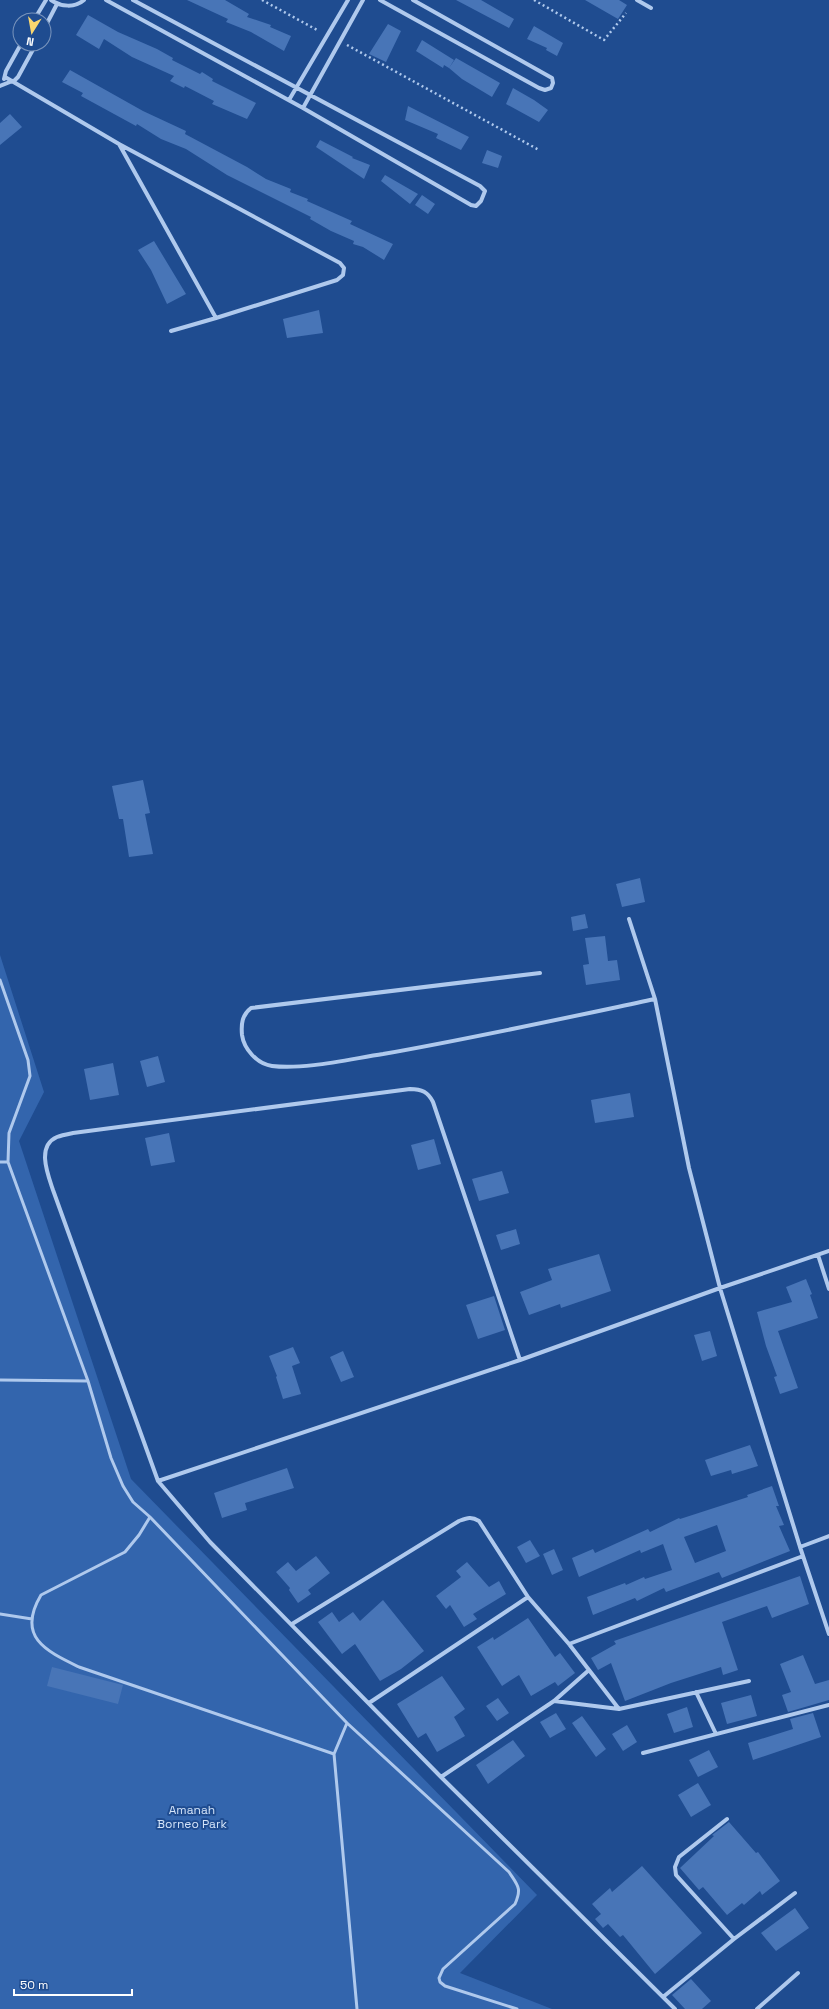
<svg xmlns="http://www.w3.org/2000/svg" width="829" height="2009" font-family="'Space Grotesk',sans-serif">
	<rect width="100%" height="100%" fill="#1f4c90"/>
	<path fill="#3365ad" d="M0,955L44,1092L19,1141L131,1479L537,1895L460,1973L552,2009H0Z"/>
	<path fill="#4875b7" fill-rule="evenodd" d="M187,0H225L249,14L247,17L271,25L270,27L291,36L284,51L251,32L226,22L228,19Z
		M456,0H481L514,19L509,28Z
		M585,0H619L627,5L618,19Z
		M88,15L118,32L157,49L173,58L172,60L200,74L202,72L213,79L212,81L256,103L247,119L212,104L214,101L185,86L184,88L170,81L174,76L132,57L104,39L99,49L76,35Z
		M388,24L401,31L386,62L369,54Z
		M534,26L563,43L557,56L546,50L547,48L527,39Z
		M422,40L454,60L449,68L456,58L500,83L492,97L462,79L449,68L444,65L443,68L416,51Z
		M70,70L143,111L186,131L185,134L247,167L266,179L291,189L290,192L308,199L307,201L352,221L350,224L393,244L384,260L363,247L353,244L354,241L331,231L310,219L311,217L227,175L186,149L161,139L137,124L136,126L81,96L83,93L62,82Z
		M513,88L534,100L548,110L539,122L506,104Z
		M408,106L469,137L461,150L436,138L438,134L405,120Z
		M10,114L22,127L0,145V123Z
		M320,140L353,157L352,158L370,165L364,179L316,147Z
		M487,150L502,156L498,168L482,163Z
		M385,175L418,194L410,204L381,181Z
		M422,195L435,204L428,214L415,205Z
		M154,241L186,294L167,304L151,270L138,250Z
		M319,310L323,333L287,338L283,319Z
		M143,780L150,813L145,814L153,854L129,857L123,819H119L112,786Z
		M640,878L645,902L622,907L616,884Z
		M585,914L588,928L573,931L571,917Z
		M605,936L608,961L617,960L620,980L586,985L583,965L589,964L585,938Z
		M158,1056L165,1082L147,1087L140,1061Z
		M113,1063L119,1095L90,1100L84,1069Z
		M630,1093L634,1117L595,1123L591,1100Z
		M169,1133L175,1162L151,1166L145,1138Z
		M434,1139L441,1164L418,1170L411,1145Z
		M502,1171L509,1193L479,1201L472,1179Z
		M516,1229L520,1244L501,1250L496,1235Z
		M599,1254L611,1291L561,1308L560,1304L529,1315L520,1292L552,1280L548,1269Z
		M806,1279L812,1294L810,1295L818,1318L778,1331L798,1388L780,1394L774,1377L777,1376L766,1346L757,1312L792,1302L786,1287Z
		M494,1296L505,1330L478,1339L466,1305Z
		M710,1331L717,1356L702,1361L694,1335Z
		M293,1347L300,1363L292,1366L301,1394L283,1399L276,1377L277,1376L269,1356Z
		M343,1351L354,1377L341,1382L330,1357Z
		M750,1445L758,1466L732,1474L731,1470L711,1476L705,1460Z
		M287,1468L294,1488L245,1503L247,1510L222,1518L214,1493Z
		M772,1486L779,1506H776L784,1525L779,1526L790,1551L722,1578L719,1572L666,1592L664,1588L637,1601L635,1598L593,1615L587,1597L625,1583L626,1585L644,1577L645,1579L672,1570L663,1544L641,1553L640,1550L579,1577L572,1558L593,1549L595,1553L648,1529L650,1532L679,1518L680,1519L748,1497L747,1495ZM717,1525L726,1551L695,1563L684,1537Z
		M530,1540L540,1556L526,1563L517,1547Z
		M554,1549L563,1570L552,1575L543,1554Z
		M316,1556L330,1573L308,1590L311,1594L298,1603L289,1590L290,1588L276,1572L288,1562L296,1571Z
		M467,1562L489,1587L499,1581L506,1594L473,1614L477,1619L464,1627L450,1605L446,1609L436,1596L461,1577L456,1571Z
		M800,1576L809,1604L772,1618L767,1606L722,1622L738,1670L723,1675L721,1667L671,1683L625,1701L611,1663L598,1670L591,1658L616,1644L614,1641Z
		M383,1600L424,1651L401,1669L380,1681L355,1644L342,1654L318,1622L332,1612L339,1622L353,1612L360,1621Z
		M528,1618L555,1657L560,1653L575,1673L558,1686L555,1682L531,1696L519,1675L502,1686L477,1647L493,1637L494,1640Z
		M803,1655L815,1684L829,1680V1700L788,1712L782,1695L791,1692L780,1664Z
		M52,1667L123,1685L118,1704L47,1686Z
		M442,1676L465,1709L454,1717L465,1736L437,1752L426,1733L418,1738L397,1704Z
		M751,1695L757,1716L727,1724L721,1703Z
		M498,1698L509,1713L497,1721L486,1706Z
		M687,1707L693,1727L674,1733L667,1714Z
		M556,1713L566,1729L550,1738L540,1722Z
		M813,1713L821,1737L753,1760L748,1743L793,1729L790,1719Z
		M582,1716L606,1749L596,1757L572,1723Z
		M627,1725L637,1742L623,1751L612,1734Z
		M513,1740L525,1756L488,1784L476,1765Z
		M709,1750L718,1767L698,1777L689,1760Z
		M698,1783L711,1805L691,1817L678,1795Z
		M729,1822L756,1853L758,1852L780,1881L762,1895L760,1891L744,1905L742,1903L727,1915L703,1887L699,1890L680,1868L714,1836L712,1835Z
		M642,1866L702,1933L655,1974L623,1935L620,1937L608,1924L603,1928L595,1919L601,1914L592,1904L610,1888L612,1892Z
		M795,1908L809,1928L776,1951L761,1933Z
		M691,1979L711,2001L702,2009H685L672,1995Z"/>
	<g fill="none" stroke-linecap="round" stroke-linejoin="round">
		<path stroke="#afc9ed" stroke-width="2.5" stroke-dasharray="2 3" stroke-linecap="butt" d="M262,0L319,31
			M534,0L604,40L626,13
			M347,45L539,150"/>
		<path stroke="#afc9ed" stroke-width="3" d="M0,980L28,1060L30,1076L9,1133L8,1162L88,1381L111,1458L123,1486L133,1502L150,1517L347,1723L334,1754L357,2009
			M0,1162H8
			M0,1380L88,1381
			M150,1517L139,1535L125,1552L41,1595C16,1637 46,1651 79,1667L334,1754
			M0,1614L32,1619
			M347,1723L509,1872C518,1886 522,1888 515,1904L443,1969L439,1978L440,1982L445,1986L517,2009"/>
		<path stroke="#afc9ed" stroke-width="4" d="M51,0C61,7 75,8 84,0
			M106,0L303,108L471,205L476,206L481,201L485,191L480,186L133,0
			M380,0L539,88L545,90L551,88L553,83L552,78L413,0
			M637,0L651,8
			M34,20L46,0
			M44,29L57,4
			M5,77L119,144L340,263L344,268L343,275L337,280L216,318L119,144
			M4,79L6,71L21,44
			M0,86L15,80L18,77L36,44
			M289,100L348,0
			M303,108L363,0
			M171,331L216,318
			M629,919L655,999L689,1168L720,1288L800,1547L829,1634
			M540,973L251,1008C242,1015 241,1024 242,1035C244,1049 257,1064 272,1066C304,1070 350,1059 383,1054C474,1038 565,1018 655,999
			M818,1255L829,1289
			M520,1360L433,1102C428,1092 422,1089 410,1089L73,1133C68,1134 62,1135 57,1137C36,1146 48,1175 53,1190L158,1481L210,1542L441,1777L675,2009
			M158,1481L520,1360L720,1288L829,1251
			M800,1547L829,1536
			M292,1624L459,1521C467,1518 471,1516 479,1521L528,1597L569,1644L619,1709
			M569,1644L803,1556
			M696,1692L716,1734
			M554,1701L619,1709L749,1681
			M369,1703L528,1597
			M643,1753L829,1705
			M441,1777L554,1701L589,1670
			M734,1939L795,1893
			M663,1997L734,1939L676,1875L675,1867L679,1857L727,1819
			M757,2009L798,1973"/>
	</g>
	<g text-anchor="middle" stroke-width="4" stroke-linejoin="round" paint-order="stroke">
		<g font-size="12" fill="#d4e4f9" stroke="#1f4c90">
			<text x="192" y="1814">Amanah<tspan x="192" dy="14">Borneo Park</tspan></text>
		</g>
	</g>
	<g transform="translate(32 32) rotate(191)"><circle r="19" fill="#1f4c90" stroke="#7994bc"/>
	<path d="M0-3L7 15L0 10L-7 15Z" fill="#fbd76f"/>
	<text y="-6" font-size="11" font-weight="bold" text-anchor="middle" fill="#ffffff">N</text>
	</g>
	<path d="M14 1989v6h118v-6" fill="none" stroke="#ffffff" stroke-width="2"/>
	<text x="20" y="1989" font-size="12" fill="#ffffff" stroke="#1f4c90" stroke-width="3" paint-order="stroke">50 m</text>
</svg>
